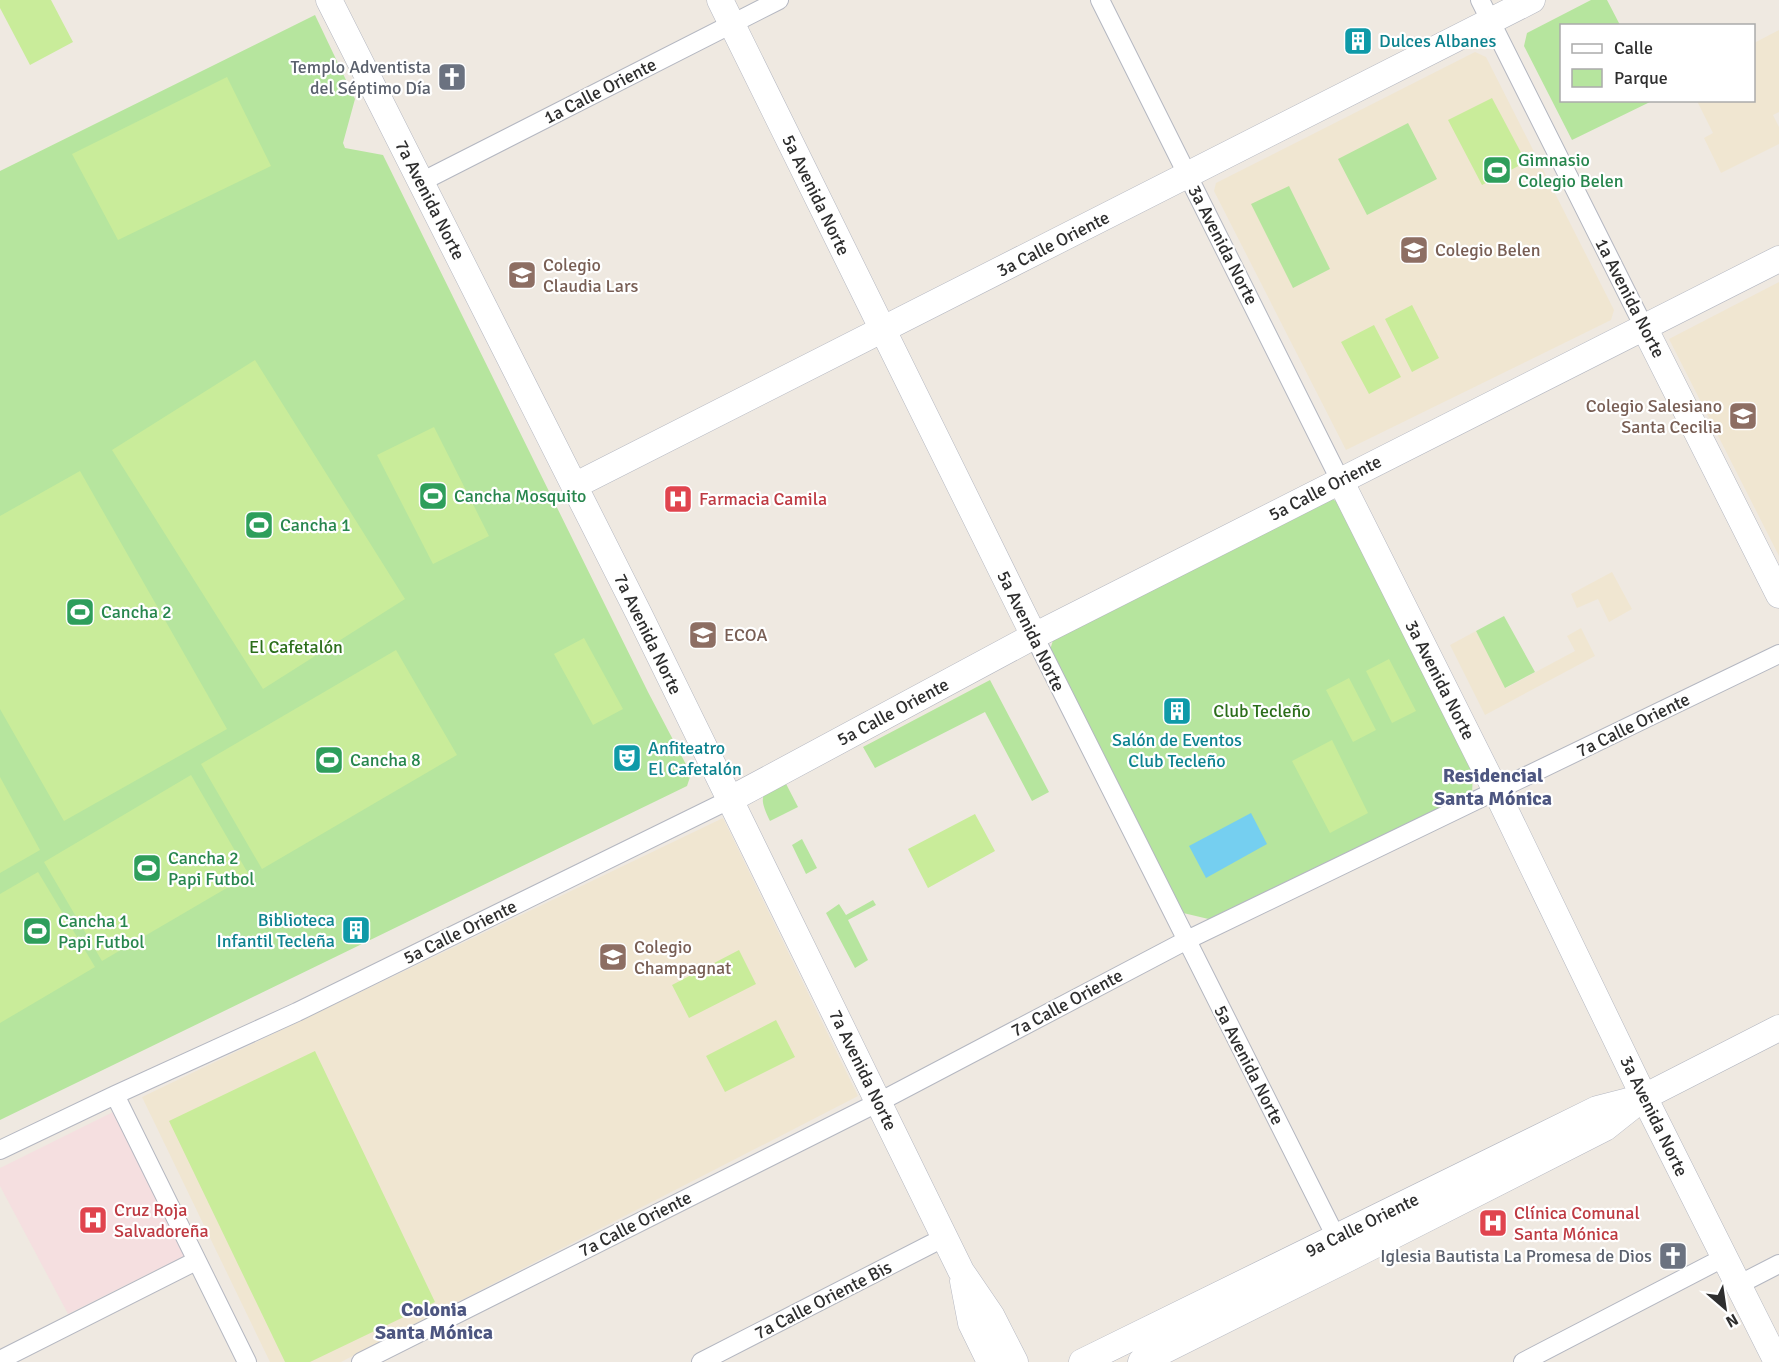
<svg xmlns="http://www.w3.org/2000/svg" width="1779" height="1362" font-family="Signika,sans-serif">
	<rect width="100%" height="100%" fill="#efe9e1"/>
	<path fill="#f0e6d1" d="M1779,30V112L1773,115L1779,127V144L1721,173L1704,138L1713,133L1697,101L1754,100V43Z
		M1475,52L1486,57L1614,310L1611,320L1346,450L1214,191L1216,183Z
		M1779,282V556L1669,339Z
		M1612,572L1632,609L1609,622L1598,599L1577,608L1571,594Z
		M1581,628L1595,656L1485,715L1450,645L1476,631L1506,688L1575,651L1567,636Z
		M723,818L858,1096L341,1362H270L142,1097Z"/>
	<path fill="#f5dfe0" d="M113,1112L186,1255L68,1314L0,1186V1168Z"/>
	<path fill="#b6e59e" d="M1591,0H1607L1620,25L1562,26V100L1652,101L1572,140L1524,46L1527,33Z
		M315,15L355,99L343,143L345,148L383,155L648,692L691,774L687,786L0,1120V171Z
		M1408,123L1437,179L1367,215L1338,159Z
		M1289,186L1330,269L1293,288L1251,204Z
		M1322,493L1346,507L1473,768L1472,796L1217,921L1179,912L1049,653L1056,631Z
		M1504,616L1535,672L1505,688L1476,631Z
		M990,680L1049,792L1032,801L985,712L875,768L863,747Z
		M782,776L798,807L770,821C757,794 762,795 782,776Z
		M802,839L817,868L806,874L792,845Z
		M873,900L876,905L848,920L868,960L855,968L826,913L839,904L846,915Z"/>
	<path fill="#c9ec9a" d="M0,0H51L73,42L30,65L0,8Z
		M227,77L271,166L118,240L72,154Z
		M1492,98L1526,162L1482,185L1448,120Z
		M1412,305L1439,358L1412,372L1385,319Z
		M1374,325L1401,377L1369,394L1341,342Z
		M255,360L405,599L263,689L112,450Z
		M434,427L489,536L433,564L377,455Z
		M80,471L227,729L64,821L0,709V516Z
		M584,638L623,709L593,725L554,654Z
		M396,650L457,755L262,869L201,764Z
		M1389,659L1416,711L1392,723L1366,671Z
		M1349,678L1376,730L1353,742L1326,690Z
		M1332,740L1368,813L1330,833L1292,761Z
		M191,775L249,875L102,961L44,862Z
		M0,777L40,850L0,873Z
		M975,814L995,851L928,888L908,849Z
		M38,872L95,967L0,1023V894Z
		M739,950L756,984L689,1018L672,985Z
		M776,1020L795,1057L725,1092L706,1056Z
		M315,1051L435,1302L310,1362H285L169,1121Z"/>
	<path fill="#75cff0" d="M1251,813L1267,844L1206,878L1189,846Z"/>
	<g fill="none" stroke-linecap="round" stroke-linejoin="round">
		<g stroke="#b4b7c1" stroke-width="20">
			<path id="street" d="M1100,0L1340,480
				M1480,0L1644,327
				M421,182L779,0
				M1034,636L1341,1247
				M115,1095L247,1362
				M0,1150L115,1095L297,1012L729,800
				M1738,1285L1779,1264
				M0,1360L196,1261
				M361,1362L879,1102L1187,940L1779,654
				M701,1362L945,1237
				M1523,1362L1725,1257"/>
		</g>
		<g stroke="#b4b7c1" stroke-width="27">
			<path id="secondary" d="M329,0L639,614L961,1271L991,1315L1015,1362
				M720,0L1034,636
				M1644,327L1779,595
				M1340,480L1496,791L1644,1097L1777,1362
				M574,486L1532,0
				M729,800L1034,636L1779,259
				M963,1281L971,1323L990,1362
				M1082,1362L1597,1109L1632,1100
				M1141,1362L1347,1259L1605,1128L1644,1097L1779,1028"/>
		</g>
		<use href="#street" stroke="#fff" stroke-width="18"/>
		<use href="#secondary" stroke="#fff" stroke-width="26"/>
	</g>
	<defs>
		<g id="building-square" transform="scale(1.5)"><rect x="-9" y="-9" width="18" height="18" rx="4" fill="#0f9aa8" stroke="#fff"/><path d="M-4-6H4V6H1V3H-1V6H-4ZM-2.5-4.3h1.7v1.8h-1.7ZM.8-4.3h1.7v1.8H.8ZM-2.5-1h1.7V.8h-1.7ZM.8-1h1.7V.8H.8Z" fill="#fff"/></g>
		<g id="church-square" transform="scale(1.5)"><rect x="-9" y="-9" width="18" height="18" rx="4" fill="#6b7280" stroke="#fff"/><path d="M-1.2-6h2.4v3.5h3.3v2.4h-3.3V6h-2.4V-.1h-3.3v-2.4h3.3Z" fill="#fff"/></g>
		<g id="stadium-square" transform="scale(1.5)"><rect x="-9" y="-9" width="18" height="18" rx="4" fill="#2e9e5b" stroke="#fff"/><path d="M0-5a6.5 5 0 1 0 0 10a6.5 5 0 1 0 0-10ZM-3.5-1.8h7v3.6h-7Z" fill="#fff"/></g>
		<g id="school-square" transform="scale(1.5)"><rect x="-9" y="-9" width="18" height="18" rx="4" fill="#8d6e63" stroke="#fff"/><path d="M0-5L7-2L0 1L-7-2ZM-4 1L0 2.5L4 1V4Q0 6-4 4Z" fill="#fff"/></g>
		<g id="hospital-square" transform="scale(1.5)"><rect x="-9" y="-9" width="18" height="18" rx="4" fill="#e0444e" stroke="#fff"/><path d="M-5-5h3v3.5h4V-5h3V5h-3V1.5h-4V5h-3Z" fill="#fff"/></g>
		<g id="theatre-square" transform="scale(1.5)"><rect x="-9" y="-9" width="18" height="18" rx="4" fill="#0f9aa8" stroke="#fff"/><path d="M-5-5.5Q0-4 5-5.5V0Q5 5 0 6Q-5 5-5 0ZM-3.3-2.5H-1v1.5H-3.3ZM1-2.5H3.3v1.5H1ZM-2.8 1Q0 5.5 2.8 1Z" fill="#fff"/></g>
	</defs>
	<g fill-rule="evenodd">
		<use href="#building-square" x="1358" y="41"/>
		<use href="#church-square" x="452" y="77"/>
		<use href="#stadium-square" x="1497" y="170"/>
		<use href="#school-square" x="1414" y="250"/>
		<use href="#school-square" x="522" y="275"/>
		<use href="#school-square" x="1743" y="416"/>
		<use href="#stadium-square" x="433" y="496"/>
		<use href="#hospital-square" x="678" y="499"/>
		<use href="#stadium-square" x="259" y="525"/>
		<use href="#stadium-square" x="80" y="612"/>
		<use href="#school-square" x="703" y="635"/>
		<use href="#building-square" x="1177" y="711"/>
		<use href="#theatre-square" x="627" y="758"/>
		<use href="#stadium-square" x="329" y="760"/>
		<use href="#stadium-square" x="147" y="868"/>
		<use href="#building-square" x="356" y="930"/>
		<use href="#stadium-square" x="37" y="931"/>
		<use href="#school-square" x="613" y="957"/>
		<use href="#hospital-square" x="93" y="1220"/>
		<use href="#hospital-square" x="1493" y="1223"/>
		<use href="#church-square" x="1673" y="1256"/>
	</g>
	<g text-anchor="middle" stroke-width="4.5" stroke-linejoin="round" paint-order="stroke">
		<g font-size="18" fill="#0d838f" stroke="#fff" text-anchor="start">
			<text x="1379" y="47">Dulces Albanes</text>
			<text x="1177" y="746" text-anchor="middle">Salón de Eventos<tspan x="1177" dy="21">Club Tecleño</tspan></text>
			<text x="648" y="754">Anfiteatro<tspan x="648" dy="21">El Cafetalón</tspan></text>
			<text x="335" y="926" text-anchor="end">Biblioteca<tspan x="335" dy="21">Infantil Tecleña</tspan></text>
		</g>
		<g font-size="18" fill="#5b616d" stroke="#fff" text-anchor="end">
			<text x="431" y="73">Templo Adventista<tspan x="431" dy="21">del Séptimo Día</tspan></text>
			<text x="1652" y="1262">Iglesia Bautista La Promesa de Dios</text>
		</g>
		<g font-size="18" fill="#2e2e2e" stroke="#fff">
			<text transform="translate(600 91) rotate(-27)" y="6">1a Calle Oriente</text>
			<text transform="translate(816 195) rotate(64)" y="6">5a Avenida Norte</text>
			<text transform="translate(430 200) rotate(63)" y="6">7a Avenida Norte</text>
			<text transform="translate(1053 244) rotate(-27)" y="6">3a Calle Oriente</text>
			<text transform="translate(1223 245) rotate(63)" y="6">3a Avenida Norte</text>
			<text transform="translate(1630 298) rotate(63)" y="6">1a Avenida Norte</text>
			<text transform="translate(1325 488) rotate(-27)" y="6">5a Calle Oriente</text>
			<text transform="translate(1031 631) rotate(64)" y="6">5a Avenida Norte</text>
			<text transform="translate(648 634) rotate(64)" y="6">7a Avenida Norte</text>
			<text transform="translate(1440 680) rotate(63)" y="6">3a Avenida Norte</text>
			<text transform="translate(893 712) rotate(-28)" y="6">5a Calle Oriente</text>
			<text transform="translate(1633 725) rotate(-26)" y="6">7a Calle Oriente</text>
			<text transform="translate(460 932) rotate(-26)" y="6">5a Calle Oriente</text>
			<text transform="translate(1067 1003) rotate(-28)" y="6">7a Calle Oriente</text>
			<text transform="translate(1249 1065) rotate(63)" y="6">5a Avenida Norte</text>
			<text transform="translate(863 1070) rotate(64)" y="6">7a Avenida Norte</text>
			<text transform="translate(1654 1116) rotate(64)" y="6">3a Avenida Norte</text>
			<text transform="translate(635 1224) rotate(-27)" y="6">7a Calle Oriente</text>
			<text transform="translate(1362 1225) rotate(-26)" y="6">9a Calle Oriente</text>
			<text transform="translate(823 1300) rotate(-27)" y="6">7a Calle Oriente Bis</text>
		</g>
		<g font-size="18" fill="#27864d" stroke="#fff" text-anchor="start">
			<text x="1518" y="166">Gimnasio<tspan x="1518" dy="21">Colegio Belen</tspan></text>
			<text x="454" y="502">Cancha Mosquito</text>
			<text x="280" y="531">Cancha 1</text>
			<text x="101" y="618">Cancha 2</text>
			<text x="350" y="766">Cancha 8</text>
			<text x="168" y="864">Cancha 2<tspan x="168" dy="21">Papi Futbol</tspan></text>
			<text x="58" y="927">Cancha 1<tspan x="58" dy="21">Papi Futbol</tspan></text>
		</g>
		<g font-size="18" fill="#785e54" stroke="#fff" text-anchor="start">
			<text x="1435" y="256">Colegio Belen</text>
			<text x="543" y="271">Colegio<tspan x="543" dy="21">Claudia Lars</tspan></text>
			<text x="1722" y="412" text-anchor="end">Colegio Salesiano<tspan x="1722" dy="21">Santa Cecilia</tspan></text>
			<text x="724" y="641">ECOA</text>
			<text x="634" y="953">Colegio<tspan x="634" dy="21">Champagnat</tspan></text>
		</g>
		<g font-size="18" fill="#be3a42" stroke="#fff" text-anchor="start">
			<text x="699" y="505">Farmacia Camila</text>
			<text x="114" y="1216">Cruz Roja<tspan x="114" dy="21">Salvadoreña</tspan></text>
			<text x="1514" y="1219">Clínica Comunal<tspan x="1514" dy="21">Santa Mónica</tspan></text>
		</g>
		<g font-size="18" fill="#2c6e1b" stroke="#fff">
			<text x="296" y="653">El Cafetalón</text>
			<text x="1262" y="717">Club Tecleño</text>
		</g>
		<g font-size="20" font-weight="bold" fill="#4d5680" stroke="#fff">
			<text x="1493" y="782">Residencial<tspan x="1493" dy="23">Santa Mónica</tspan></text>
			<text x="434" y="1316">Colonia<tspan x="434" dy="23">Santa Mónica</tspan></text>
		</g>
	</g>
	<rect x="1560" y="24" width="195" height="78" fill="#ffffff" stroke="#ababab" stroke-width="1.5"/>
	<rect x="1572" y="44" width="30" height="9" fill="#ffffff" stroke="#ababab" stroke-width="1.5"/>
	<text x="1614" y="54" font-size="18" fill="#2e2e2e">Calle</text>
	<rect x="1572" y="69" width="30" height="18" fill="#b6e59e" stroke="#ababab" stroke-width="1.5"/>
	<text x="1614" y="84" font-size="18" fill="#2e2e2e">Parque</text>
	<g transform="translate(1725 1308) rotate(151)" stroke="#ffffff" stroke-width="4.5" paint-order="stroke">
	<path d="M0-4.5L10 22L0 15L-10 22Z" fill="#2e2e2e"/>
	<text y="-9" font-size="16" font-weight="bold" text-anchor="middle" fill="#2e2e2e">N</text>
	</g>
</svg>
